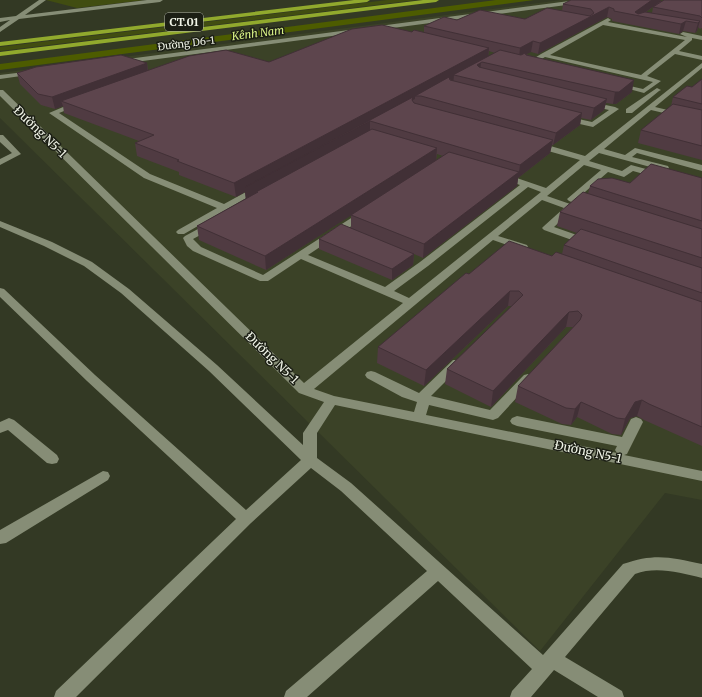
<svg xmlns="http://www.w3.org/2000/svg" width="702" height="697" font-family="Merriweather,serif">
	<rect width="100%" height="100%" fill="#333924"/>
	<path fill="#3b4227" d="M561,0H702V500L665,493L540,651L0,118V73Z"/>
	<path fill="#414d11" d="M46,0H145L77,8Z
		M387,0H417L0,51V47Z"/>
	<path fill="#4d5c00" d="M496,0H534L0,70V64Z"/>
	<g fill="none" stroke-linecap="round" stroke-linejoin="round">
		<path fill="#868d76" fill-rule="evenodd" d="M39,0H46L25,15L147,0H163L160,2L19,19L0,32V27L10,20L0,22V18L16,16Z
			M577,0H592L589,2L120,64L117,62L120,60Z
			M608,18L611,20L608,22L687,37L680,34L683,32L702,36V40L692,38V40L679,51L702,56V60L675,54L647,76L661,81L644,93L614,85L617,83L643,89L653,82L545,57L533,64V66H529L525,64L541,54ZM603,25L685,40L641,75L550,55Z
			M702,63V68L655,107L702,118V122L651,110L604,149L625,155L635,148L702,165V171L637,153L632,157L668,166L669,168L665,171L599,153L589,161L622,171L631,165L661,173L662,175L658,178L633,171L624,177L608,172L578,198L590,204L588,206H582L569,201L567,199L601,170L584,165L547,196L573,205L575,207L554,227L591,240L592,242L591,244H583L544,230L542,228L544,226L564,208L542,200L498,236L527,245L528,247L527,249H519L493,240L314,389L334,396L414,412L417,402L402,397L367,378L365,375L367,372L371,371L375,372L419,393L453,360H461L463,363L461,366L431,396L490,410L524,375L528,374L532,375L534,378L532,381L498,418L493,420L429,405L426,415L617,453L615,450L617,446L517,426L512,424L510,421L512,418L517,416L622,437L631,419L636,417L641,419L643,422L627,454L624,455L702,471V481L335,405L317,433V458L351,483L543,655L623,564C654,553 671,557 702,564V578C680,573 657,566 635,574L565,657L622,691L624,697H598L554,670L531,697H510L512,691L532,669L438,581L307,697H284L286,691L427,571L341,491L311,468L251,523L76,697H54L56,691L236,519L87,381L0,297V288L4,289L95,375L246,510L301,460L209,371L121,293L84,266L44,246L0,227V221L52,242L92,262L129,289L217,365L303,445V433L324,402L299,393L0,96V90H3L304,383L403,303L301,259L268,281H260L193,251L187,246L183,238L185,236L209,223H215L217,225L215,227L193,239L201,247L263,275L362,211H368L370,213L368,215L308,255L385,287L420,262L520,185L499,178L498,176L499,174H505L546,188L580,160L534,147V143H540L585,156ZM528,187L541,192L409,298L394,291L428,266Z
			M33,71L36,73L35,74L0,79V75Z
			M657,88L661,90L659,91L632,113H626V109Z
			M587,101L615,107L619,109L593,127L562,120L561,118L565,116L592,122L609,110L587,105Z
			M75,102H81L82,104L59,113L150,174L224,204L257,186H263L264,188L184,234H178L176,232L178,230L217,208L144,178L49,113Z
			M0,135H3L21,154L0,165V159L12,153L0,142Z
			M9,418L14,420L57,455L59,459L57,463L52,464L47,463L8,430L0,433V422Z
			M103,471L108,472L110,476L108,480L6,543L0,544V530Z"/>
		<path fill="#91a92d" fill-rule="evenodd" d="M354,0H370L367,2L0,46V42Z
			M423,0H439L436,2L0,56V52Z"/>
	</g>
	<path fill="#503b42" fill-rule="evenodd" d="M702,0V28L700,29L698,27L697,31L695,33L683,31L679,34L612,21V19L607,17L538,54L531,52L526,54L632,92L616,104H613L606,103L604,110L591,120L581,118L580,125L553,145H552L550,153L518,178L517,186L423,258L414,254L413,265L392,280L319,249V239L351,228V215L266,270L199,240L197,226L246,199L245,192L236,197L179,175V172L137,156L135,143L139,141L64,113L63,106L55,109L41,105L20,84L17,73L147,63L148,70L269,62L412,32L424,33V26L457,20L525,19L562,11L563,4ZM653,7L652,13L646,12ZM489,51L495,53L488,57ZM437,154L443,156L436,160Z
		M702,79V160L638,143L641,130L671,106L673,97L692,87Z
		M702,178V446L644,420L637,416L630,418L621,435L612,434L577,417L571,425L562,424L515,402L518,386L573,327H566L491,407L445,384L447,369L512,306H508L424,386L377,363L378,347L469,274L562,254L564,245L577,233L557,226L560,212L588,194L590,186L630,183Z"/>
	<path fill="#413036" d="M652,0H661V1L640,16L635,12Z
		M609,7L607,17L538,54L540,43Z
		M686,21L683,31L679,34L681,24Z
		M700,21L697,31L695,33L698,23Z
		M533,41L531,52L519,58L520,48Z
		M489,48L488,59L481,62L480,73L454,75L453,87L450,88L451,79L420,96H415V99L413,100V109L370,121V134L258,192H256V196L246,201L245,192L236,197L234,183Z
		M147,63L148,74L61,101L63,106L55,109L52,97Z
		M634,80L632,92L616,104H613L615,92Z
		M607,99L604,110L591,120L594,108Z
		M582,113L580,125L553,145L556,133Z
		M553,140L550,153L518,178L520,165Z
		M437,148L436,161L266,270L265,256Z
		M519,172L517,186L423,258L424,244Z
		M414,254L413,265L392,280V269Z
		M510,291L508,306L424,386L426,370Z
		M569,312L566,327L491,407L493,391Z
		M642,400L637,416L630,418L621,435L625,419L635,402Z
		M581,402L577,417L571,425L575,409Z"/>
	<path fill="#5d454d" stroke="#413036" d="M571,0H652L635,12L638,14L645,12L700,21L698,23L686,21L681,24L614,11V9L609,7L540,43L533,41L520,48L424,26L444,17L457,20L480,10L525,19L547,8L590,16L594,13L591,9L563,4Z
		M664,0H702V18L700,16L653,7Z
		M382,25L412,32L414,30L489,48L234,183L177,161L179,160L135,143L154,135L61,101L189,56L226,50L269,62L352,29Z
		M500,50L521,55L525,53L526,55L634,80L619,92H615L482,62L477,65L479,67L607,99L594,108L454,75L451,76Z
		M121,55L147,63L52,97L38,94L17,73L36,67Z
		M449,77L450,80L582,113L556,133L421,96H415Z
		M702,79V104L673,97L687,86L692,87Z
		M413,97L412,100L414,103L553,140L520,165L370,121L245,187Z
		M673,104L702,110V146L641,130Z
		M372,129L437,148L265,256L197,226L258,192H256Z
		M449,152L519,172L424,244L351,215Z
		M651,164L702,178V221L590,186L598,179L612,178L630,183Z
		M583,192L702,229V258L560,212Z
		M341,224L414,254L392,269L319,239Z
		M581,229L702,268V293L564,245Z
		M509,241L552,256L556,252L702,302V427L649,404L642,400L635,402L625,419L617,418L581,402L575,409L566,408L518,386L580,320L582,315L578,311L569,312L493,391L447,369L523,295L519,291H510L426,370L378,347L466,273L469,274Z"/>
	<g text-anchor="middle" stroke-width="3" stroke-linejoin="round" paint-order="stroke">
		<g font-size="10" fill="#eff3e6" stroke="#1c1f15">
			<text transform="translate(186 43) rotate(-7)" y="4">Đường D6-1</text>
		</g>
		<rect fill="#1c1f15" stroke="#b0b3a7" stroke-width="1" x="165" y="13" width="38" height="18" rx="3"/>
		<g font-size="11" font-weight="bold" fill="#eff3e6">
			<text x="184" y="26">CT.01</text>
		</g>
		<g font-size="11" font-style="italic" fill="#d7f085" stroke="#1c1f15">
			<text transform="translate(258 33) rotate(-7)" y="4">Kênh Nam</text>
		</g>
		<g font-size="12" fill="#eff3e6" stroke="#1c1f15">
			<text transform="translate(40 132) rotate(44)" y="4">Đường N5-1</text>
			<text transform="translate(272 358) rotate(44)" y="4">Đường N5-1</text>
			<text transform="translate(588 452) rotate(12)" y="4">Đường N5-1</text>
		</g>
	</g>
</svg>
